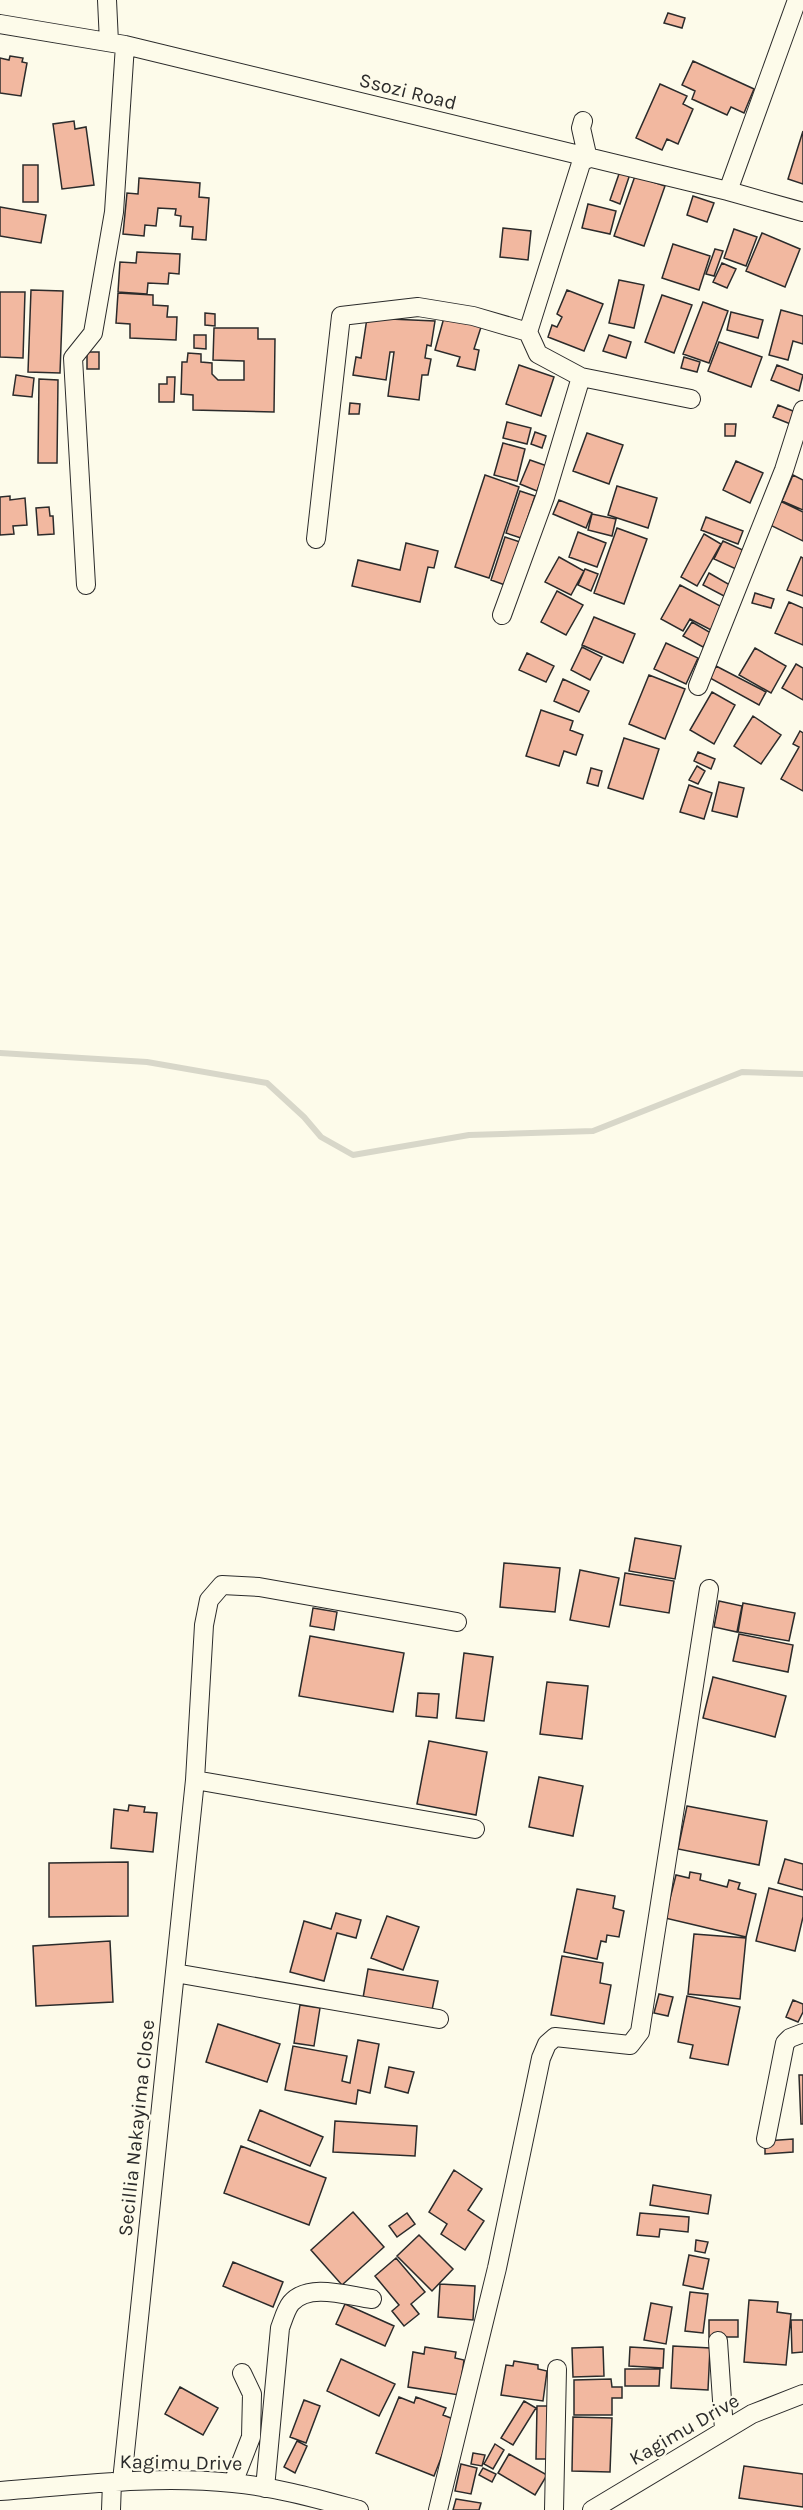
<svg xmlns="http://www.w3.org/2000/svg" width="803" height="2510" font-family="Karla,sans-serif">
	<rect width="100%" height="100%" fill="#fdfbea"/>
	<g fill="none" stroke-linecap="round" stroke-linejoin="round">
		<path stroke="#d8d7c9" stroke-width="6" d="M0,1053L147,1062L267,1083L304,1117L321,1137L353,1155L469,1135L593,1131L742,1072L803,1074"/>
	</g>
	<path fill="#f2b8a0" stroke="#2b2b2b" stroke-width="1.5" d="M668,13L685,18L682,28L664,23Z
		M10,56L23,58L22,62L27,63L21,96L0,93V58L9,60Z
		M693,61L754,89L744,113L731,107L727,115L692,99L695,91L682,85Z
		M660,84L687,96L683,104L693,109L678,144L667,139L662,150L636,138Z
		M74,121L75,129L86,127L94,185L62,189L53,124Z
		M803,131V184L788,179Z
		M23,165H38V202H23Z
		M620,171L630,174L620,204L610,200Z
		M635,176L665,186L644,246L614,236Z
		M139,178L200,183L199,197L209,198L206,240L192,239L193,227L180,226L181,216L175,215L176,209L158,208L156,226L145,225L144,236L123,234L127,193L138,194Z
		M693,196L714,203L707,222L687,215Z
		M588,204L616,211L610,234L582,228Z
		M0,207L46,215L41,243L0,236Z
		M503,228L531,231L528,260L500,257Z
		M734,229L757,237L746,266L724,258Z
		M762,233L800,249L785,287L746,271Z
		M673,244L710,256L699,290L662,278Z
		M715,249L723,251L714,276L706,274Z
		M137,252L180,254L179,274L169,273L168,284L148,283L147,294L118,292L120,262L136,263Z
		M722,263L736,269L727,288L713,282Z
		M619,280L644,285L634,328L609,323Z
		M31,290L63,291L60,373L28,372Z
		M567,290L603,304L584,351L548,337L552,325L557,327L562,317L557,314Z
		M0,292H25L23,358L0,357Z
		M118,293L153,295V305L168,306L167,317H177L176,340L130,338V324L116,323Z
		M662,295L692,305L674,353L645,342Z
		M703,302L728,311L709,363L683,354Z
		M781,310L803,316V344L793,341L788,360L769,355Z
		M731,312L763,320L758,338L727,330Z
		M205,313L215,314V326L205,325Z
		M445,314L482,324L474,349L479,350L475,370L457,366L460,357L435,350Z
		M367,318L435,321L431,346L427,345L425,358L431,359L428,375H422L419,400L388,396L394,352H390L386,380L353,375L356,357L361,358Z
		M214,328H258V339H275L274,412L193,410V395L181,394L182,362H187L188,353L201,354V362L212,363V374L218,380H244V361L213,360Z
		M194,335H206V349L194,348Z
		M609,335L631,342L626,358L603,351Z
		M719,342L762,357L751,387L708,371Z
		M87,352H99V369H87Z
		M684,357L700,362L697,372L681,368Z
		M519,365L554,377L541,416L506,404Z
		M777,365L803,375L799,391L771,380Z
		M16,375L34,378L32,397L13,395Z
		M167,377H175L174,402H159V384H167Z
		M39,379L58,380L57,463H38Z
		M350,403L360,404L359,414H349Z
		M778,405L798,413L793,425L773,417Z
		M507,422L531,428L527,444L503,438Z
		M725,424H736L735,436H725Z
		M535,432L546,436L542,448L531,444Z
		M587,433L623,445L609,484L573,471Z
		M503,443L525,449L517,481L494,475Z
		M530,460L547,466L537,491L520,484Z
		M736,461L763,473L750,503L723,490Z
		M485,475L519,487L489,578L455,567Z
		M793,475L803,480V510L782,501Z
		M617,486L657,498L648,528L608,515Z
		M520,491L535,496L521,538L506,533Z
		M10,496V500L25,498L27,525L13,526L14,534L0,535V497Z
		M559,500L592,513L586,528L553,514Z
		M780,501L803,512V541L768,524Z
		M49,507L50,516H53L54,534L38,535L36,508Z
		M592,514L616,519L612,536L588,530Z
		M706,517L743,531L738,544L701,530Z
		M617,528L647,539L624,604L594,593Z
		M578,532L606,543L597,567L569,557Z
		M704,534L721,544L697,586L681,577Z
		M505,537L520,542L505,585L491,580Z
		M723,541L745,551L736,569L714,559Z
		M406,543L438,551L434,568L428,567L420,602L352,586L358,560L400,570Z
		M559,557L584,571L571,595L545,582Z
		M801,557L803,558V596L787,590Z
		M585,569L598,574L591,591L578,585Z
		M709,573L730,585L724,596L703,585Z
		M680,585L724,608L713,631L690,619L683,631L661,619Z
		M557,591L583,605L566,635L541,622Z
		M755,593L774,599L771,608L752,603Z
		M789,602L803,608V645L775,633Z
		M594,617L635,634L623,663L582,645Z
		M692,622L711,633L703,647L683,636Z
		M666,643L698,658L686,684L654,669Z
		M582,647L602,657L590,680L571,670Z
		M755,648L786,666L771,693L739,675Z
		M527,653L554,666L546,682L519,670Z
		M796,664L803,668V700L782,688Z
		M716,666L766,692L759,705L710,678Z
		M649,675L685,689L665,739L629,724Z
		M563,679L589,691L579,712L554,701Z
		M712,692L735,705L714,744L690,730Z
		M541,710L573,721L570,730L583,735L576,755L564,751L559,766L526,756Z
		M753,716L781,735L761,764L734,746Z
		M800,731L803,733V791L781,779L799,747L793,744Z
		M624,738L659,749L643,799L608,788Z
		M698,752L715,759L711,769L694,761Z
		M697,766L705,771L698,784L689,780Z
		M591,768L602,771L598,786L587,783Z
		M719,782L744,788L737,817L712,811Z
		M689,785L712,793L704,819L680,812Z
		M635,1538L681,1546L675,1579L629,1571Z
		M504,1563L560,1568L555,1612L500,1607Z
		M580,1570L619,1578L609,1627L570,1620Z
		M625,1573L674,1581L669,1613L620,1605Z
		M719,1601L742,1606L737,1632L714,1627Z
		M743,1603L795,1613L789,1641L738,1632Z
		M313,1608L337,1612L334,1630L310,1626Z
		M739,1634L793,1645L788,1672L733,1661Z
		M310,1636L404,1653L393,1712L299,1696Z
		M464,1653L493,1657L484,1721L456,1718Z
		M713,1677L786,1696L775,1737L703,1718Z
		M547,1682L588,1686L582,1739L540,1734Z
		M418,1693L439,1694L437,1718L416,1716Z
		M429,1741L487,1752L476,1815L417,1804Z
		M539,1777L583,1786L573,1836L529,1827Z
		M129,1805L145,1807L144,1812L157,1813L153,1852L111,1848L114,1809L128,1811Z
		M687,1806L767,1821L759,1865L678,1849Z
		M785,1859L803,1864V1890L778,1883Z
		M128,1862V1916L49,1917V1863Z
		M690,1872L701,1874L700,1880L727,1887L729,1880L740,1883L738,1889L756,1894L746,1937L665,1918L676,1875L689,1878Z
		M769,1888L803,1897V1917L795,1951L756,1941Z
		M577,1889L615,1896L613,1908L624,1911L619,1937L607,1935L606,1942L601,1941L597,1959L564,1952Z
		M336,1913L361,1920L356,1938L337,1933L324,1981L290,1972L304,1921L331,1929Z
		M387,1916L419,1927L403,1970L371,1958Z
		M694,1934L746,1938L740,1999L688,1994Z
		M110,1941L113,2002L36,2006L33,1946Z
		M562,1956L603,1963L600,1983L611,1985L604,2024L551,2015Z
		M368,1969L438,1981L432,2010L363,1998Z
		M659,1994L673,1997L668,2016L654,2013Z
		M687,1996L740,2007L728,2065L690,2058L693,2045L678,2042Z
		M793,2000L803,2004V2012L798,2022L786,2017Z
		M300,2005L320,2008L314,2046L294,2043Z
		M218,2024L280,2044L267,2082L206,2062Z
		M358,2040L379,2044L370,2093L358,2090L356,2104L285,2090L293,2046L347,2056L342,2081L350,2083Z
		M389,2067L414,2072L408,2093L385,2087Z
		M799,2075H803V2124H801Z
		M260,2110L323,2137L310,2166L248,2140Z
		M335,2121L417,2126L415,2156L333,2152Z
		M793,2139V2152L765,2154V2141Z
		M241,2146L326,2178L309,2225L224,2193Z
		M454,2170L482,2189L468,2210L484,2221L465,2250L441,2234L447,2224L429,2212Z
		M653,2185L711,2195L708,2214L650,2205Z
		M353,2212L384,2247L342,2285L311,2250Z
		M407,2213L415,2224L397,2237L389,2226Z
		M640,2213L689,2217L688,2232L660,2229L659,2237L637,2235Z
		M419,2235L453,2269L432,2291L397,2256Z
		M696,2240L708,2242L705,2253L695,2251Z
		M689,2255L709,2259L703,2289L683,2285Z
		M396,2258L425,2292L411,2304L419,2314L404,2326L392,2311L399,2305L375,2276Z
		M233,2262L283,2282L273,2307L223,2286Z
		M440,2284L475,2286L473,2320L438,2317Z
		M690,2292L708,2294L703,2333L685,2331Z
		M749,2300L778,2302L777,2312L791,2314L786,2365L744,2362Z
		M651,2303L672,2307L666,2344L644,2340Z
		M345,2304L394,2326L385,2346L336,2324Z
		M709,2320H738V2337H709Z
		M791,2320H803V2352L792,2353Z
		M673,2346L710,2348L708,2390L671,2388Z
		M425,2347L456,2352L455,2358L464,2360L459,2395L408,2387L413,2352L424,2354Z
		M603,2347L604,2376L573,2377L572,2348Z
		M630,2347L664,2349L663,2368L629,2366Z
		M341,2359L395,2384L379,2416L327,2391Z
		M514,2361L538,2365V2369L547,2371L543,2401L501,2395L506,2365L513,2366Z
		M625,2369H660L659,2386H625Z
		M611,2379L612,2387H622V2398H612V2415H574V2380Z
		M180,2387L218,2408L203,2435L165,2414Z
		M399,2397L414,2403L416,2397L446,2408L443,2415L456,2420L434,2476L376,2453Z
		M304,2400L320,2406L306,2443L290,2437Z
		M524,2401L536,2408L513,2445L501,2438Z
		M537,2406H549L548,2459H536Z
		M573,2417L612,2418L610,2472L572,2471Z
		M297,2441L307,2446L295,2473L284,2467Z
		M495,2444L504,2450L493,2469L484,2464Z
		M473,2453L485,2455L482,2466L471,2464Z
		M509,2454L547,2475L535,2495L498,2473Z
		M461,2464L477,2468L471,2494L455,2491Z
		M744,2466L803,2474V2507L739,2498Z
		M483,2468L496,2474L492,2482L479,2475Z
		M456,2499L481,2503L479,2510H453Z"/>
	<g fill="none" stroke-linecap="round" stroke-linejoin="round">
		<g stroke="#2b2b2b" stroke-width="20">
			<path id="minor" d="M107,0L109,42
				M0,24L125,45L728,191L803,212
				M583,121L581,128L588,159
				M728,191L797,0
				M581,377L691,399
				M316,539L341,316L418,307L473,316L528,332
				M86,585L73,358L93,333L114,212L125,45
				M502,615L545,497L581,377L538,354L528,332L583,157
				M698,686L784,470L803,410
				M195,1780L475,1829
				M175,1973L439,2019
				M766,2139L785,2043L790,2038L803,2033
				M718,2341L724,2430
				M122,2481L195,1780L204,1625L209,1600L222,1585L259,1587L457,1622
				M233,2483L251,2437L252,2394L242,2373
				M265,2488L280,2328C283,2320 286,2309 291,2303C309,2282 348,2296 372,2299
				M0,2491C78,2485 156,2475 233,2483C276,2487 318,2499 359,2510
				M111,2510L112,2482
				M438,2510L497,2268L541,2058L547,2044L555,2037L630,2045L640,2032L709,1589
				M554,2510L557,2369
				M592,2510L752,2414L803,2394"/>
		</g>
		<use href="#minor" stroke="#fdfbea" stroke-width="18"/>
	</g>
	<g text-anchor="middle" stroke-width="4.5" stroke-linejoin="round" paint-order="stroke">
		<g font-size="20" fill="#2b2b2b" stroke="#fdfbea">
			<text transform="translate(408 91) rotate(14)" y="7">Ssozi Road</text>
			<text transform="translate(136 2128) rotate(-84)" y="7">Secillia Nakayima Close</text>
			<text transform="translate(684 2429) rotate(-30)" y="7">Kagimu Drive</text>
			<text transform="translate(181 2462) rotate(1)" y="7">Kagimu Drive</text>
		</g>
	</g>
</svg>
